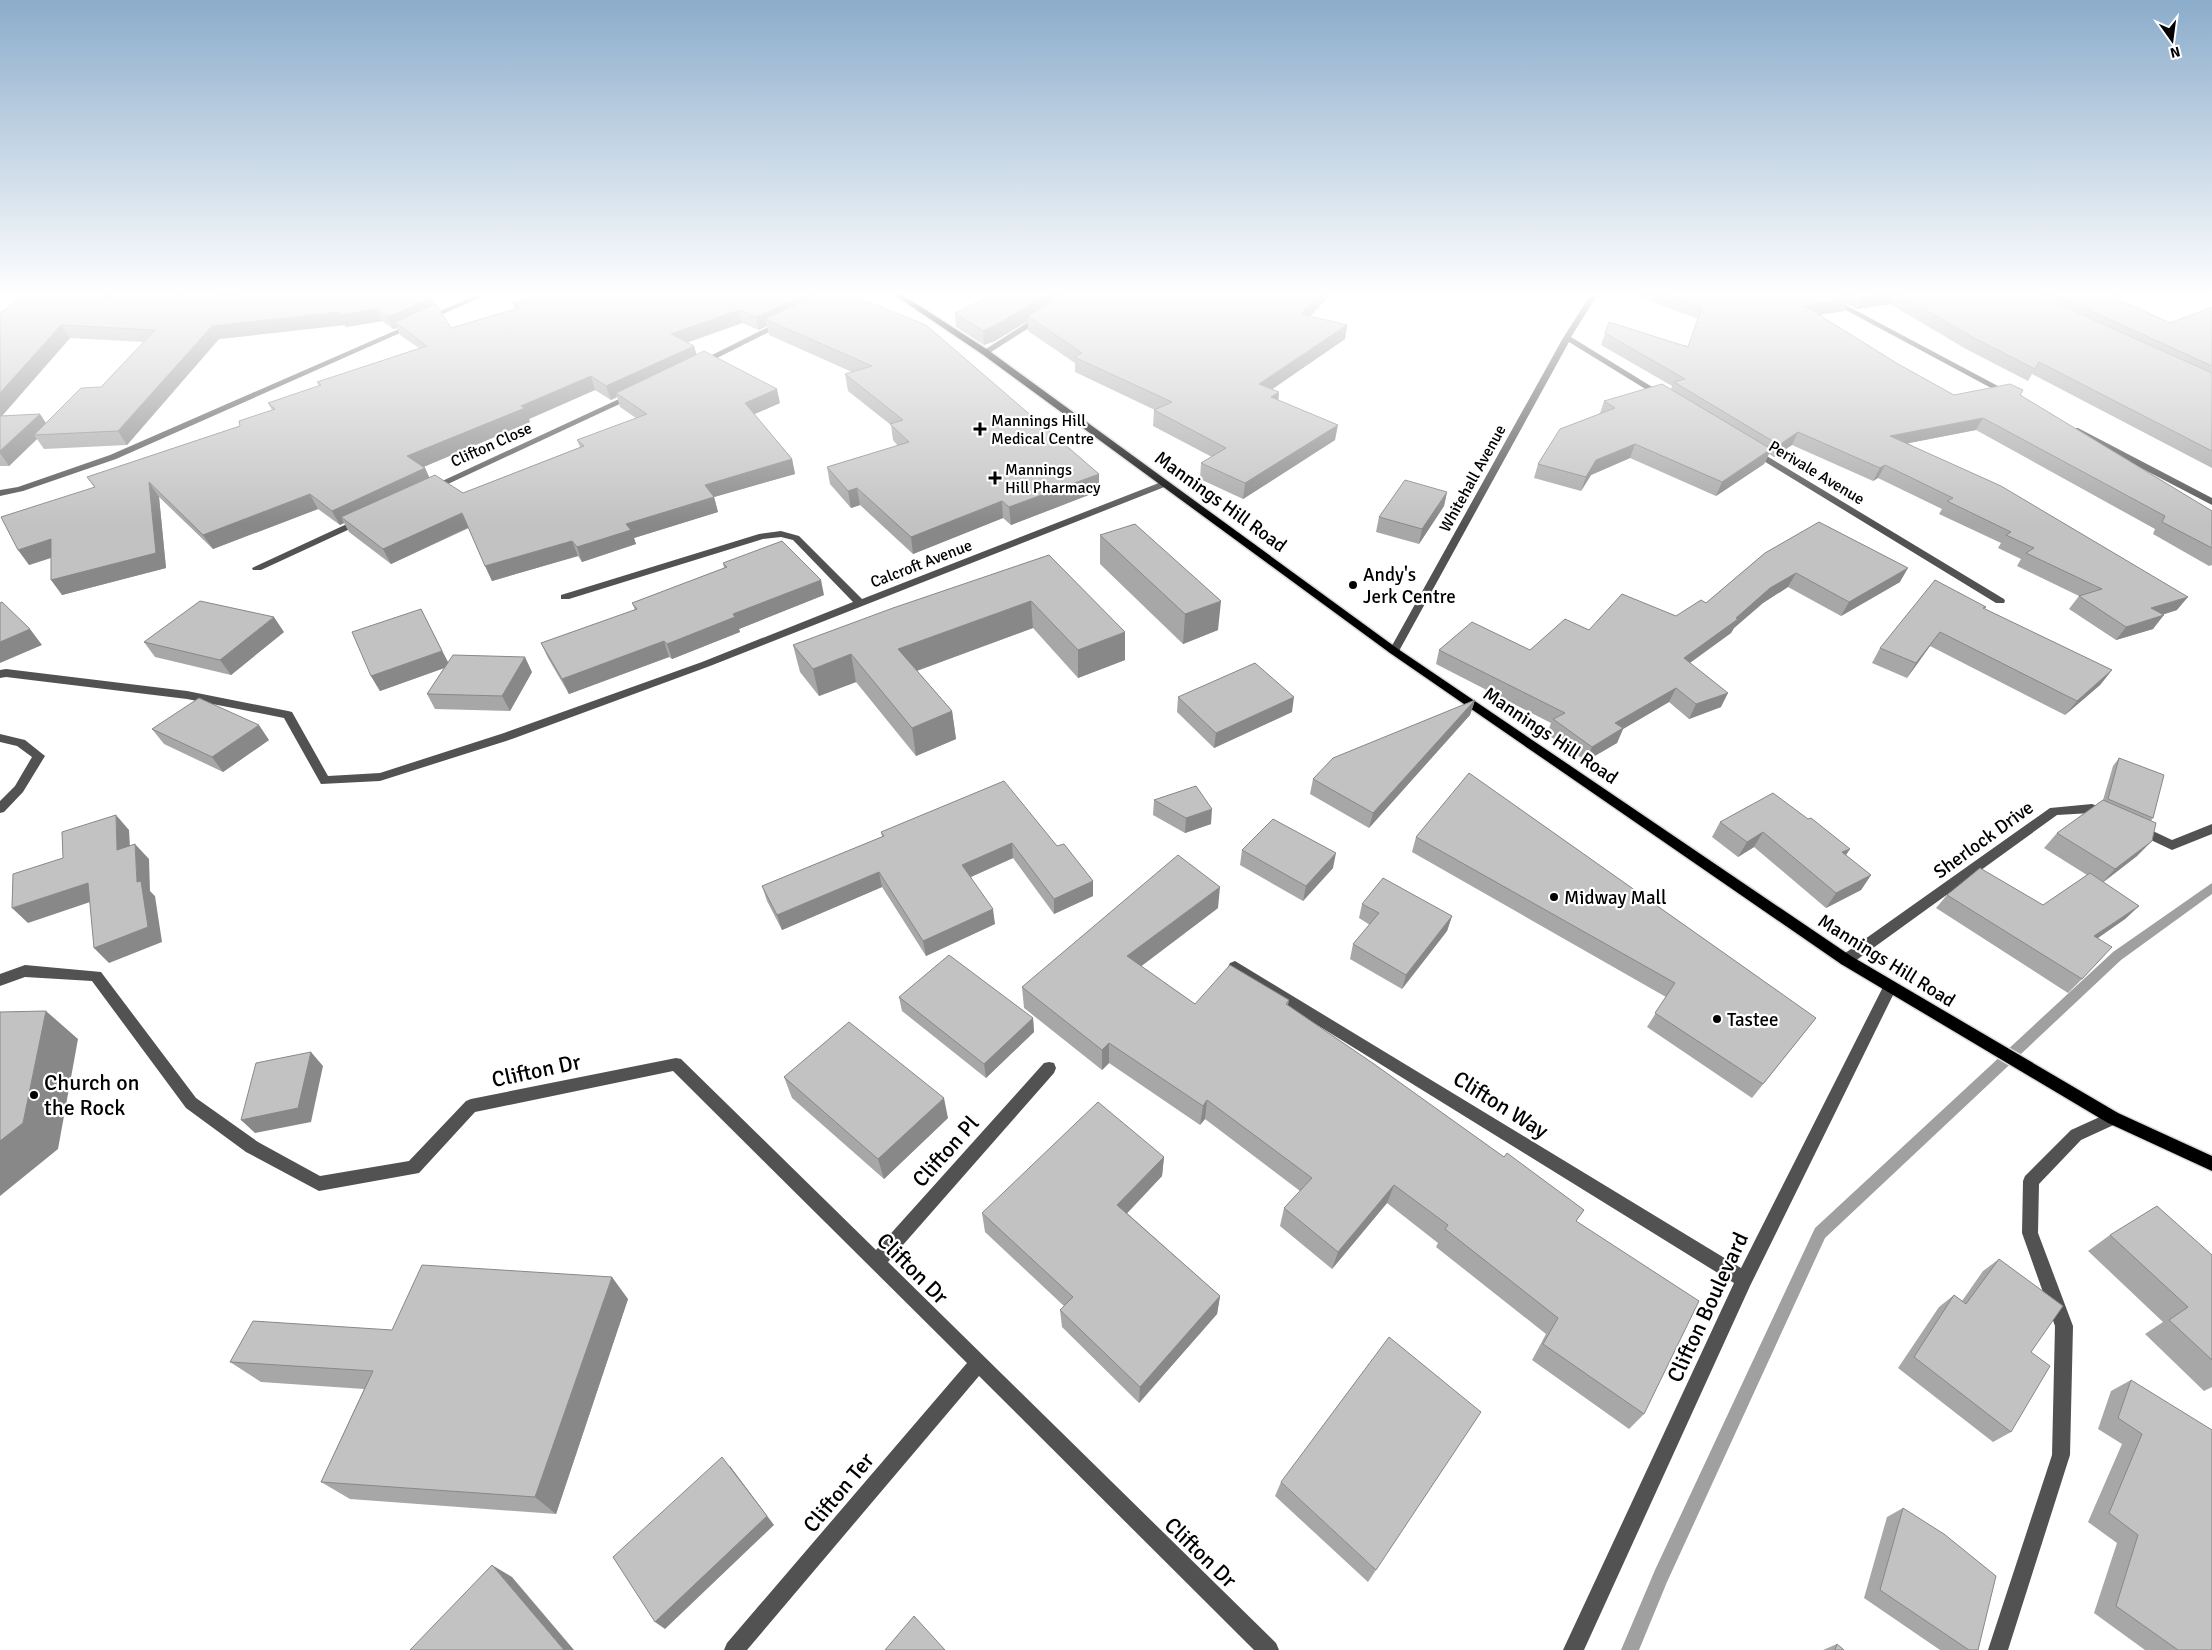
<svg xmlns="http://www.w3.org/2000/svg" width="2212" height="1650" font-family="Signika,sans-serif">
	<rect width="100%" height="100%" fill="#fff"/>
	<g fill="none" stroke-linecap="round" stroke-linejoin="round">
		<path fill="#a0a0a0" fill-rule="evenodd" d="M2212,883V894L2121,960L1825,1238L1667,1582L1639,1650H1621L1655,1570L1815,1228L2113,952Z"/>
		<g stroke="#dbdbdb" stroke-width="3">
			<path id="major" d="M893,294H901L988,350L1398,649L1851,956L2118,1113L2212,1156V1171L2108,1123L1841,964L1390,653L982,354Z"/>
		</g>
		<path fill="#525252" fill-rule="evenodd" d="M479,294H488L116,459L23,491L0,496V490L18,487L110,455Z
			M1591,294H1598L1571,337L1667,396L1660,398L1569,342L1399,651L1398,653H1390L1389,651L1563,338Z
			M1816,294H1825L2013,394L2006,396Z
			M1039,315L1046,317L988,354L981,352Z
			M780,321L787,323L703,365L696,363Z
			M632,393L639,395L433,491H427L425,489Z
			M2072,428H2078L2212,498V505L2072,432Z
			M1752,447L2004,599L2005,601L2004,603H1996L1749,452L1748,450Z
			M1164,481L1167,482V486L710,666L512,739L380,781L321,784L284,718L187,699L6,677L0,678V670L6,669L187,691L288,711L292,712L328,776L380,773L504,733L702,662L853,602L793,540L781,537L763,539L569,599H561V595L759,534L781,531L799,536L862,599Z
			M362,517L367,520L365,522L261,570H253L252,568Z
			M0,734L25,740L45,756L23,792L4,812L0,813V801L15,786L32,757L17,746L0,742Z
			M2092,804L2110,811L2112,814L2110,817L2106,818L2091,813L2057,815L1851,964L1846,966L1841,964L1839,960L1841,956L2050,808Z
			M2138,824L2172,840L2212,824V834L2172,850L2134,832L2132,829Z
			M1235,961L1741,1268L1885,983L1890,981L1895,983L1897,987L1750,1286L1584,1650H1563L1734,1283L1230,971L1228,967L1230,963Z
			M25,965L101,972L196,1098L258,1142L320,1176L409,1161L466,1101L471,1099L676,1058L681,1059L876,1250L1044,1063L1049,1062L1054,1063L1056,1068L1054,1073L888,1262L1276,1643L1279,1650H1254L979,1376L747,1650H724L727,1643L967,1363L673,1071L475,1112L419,1173L319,1191L246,1152L186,1108L92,981L25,977L0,986V974Z
			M2113,1111L2118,1113L2121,1118L2118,1123L2081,1140L2039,1184L2038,1233L2073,1326L2070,1455L2008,1650H1988L2052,1455L2055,1326L2022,1233L2023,1181L2025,1176L2071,1130Z"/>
		<use href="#major" fill="#000" fill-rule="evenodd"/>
	</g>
	<path fill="#a7a7a7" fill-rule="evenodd" d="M24,294H118V295L116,298L186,295V294H429L434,304L451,328L515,309L513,303L849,294L1099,491L1011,525L1003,518L913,554L860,505L851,508L830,484L827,467L898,446L893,440L891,425L848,391L845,374L852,372L769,335L767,326L759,330L742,323L688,342L694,346L696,354L780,403L754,414L792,459L795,474L714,497L718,512L634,538L636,544L582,562L578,556L492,581L469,528L391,564L349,532L344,523L340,525L318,509L213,549L159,497L166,568L62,595L51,558L29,565L94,487L87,477L240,426L272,410L268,403L319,386L317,382L419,348L400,335L397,328L393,329L382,321L346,327L345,325L219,339L127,445L44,449L37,439L9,466H0V312H2ZM70,338L144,342L101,387L46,423L40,414L2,416ZM595,390L611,400L617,397L620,407L636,418L577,440L580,447L463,493L429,477L425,468L423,467L530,422L529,419Z
		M994,294H1331L1310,316L1347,325L1345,339L1272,389L1278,400L1335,440L1243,499L1200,479L1201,463L1212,457L1153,426L1154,410H1155L1075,372V363L1028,331V321L995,341L984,345L956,327L955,313Z
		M1632,294H2124L2117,298L2170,323L2212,307V468L2032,374L2028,381L1966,349L1890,304L1857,309L1847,304L1844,311L1819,315L1898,364L1954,395H2020L2212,511V565L2209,566L2153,534L2155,529L1976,430L1908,443L2177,610L2162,615L2153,629L2116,640L2069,609L2079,596L2017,566L2021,559L1998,548L2001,543L1939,514L1942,509L1878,478L1873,481L1792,445L1774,457L1769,454L1764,464L1716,496L1630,458L1591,475L1581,491L1534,478L1538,464L1600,413L1604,401L1671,389L1672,386L1601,345L1605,333L1688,346L1698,319Z
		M1447,492L1444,506L1419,544L1376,532L1379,517Z
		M1100,535L1218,630L1183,644L1100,564Z
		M1765,553L1900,582L1841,616L1788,587L1763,603L1734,628L1731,633L1690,663L1721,707L1689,719L1669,702L1623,729L1617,743L1586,761L1547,734L1551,723L1436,664L1439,650H1530L1589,630L1676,616L1706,603Z
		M1049,555L1125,660L1078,678L1033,628L917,671L952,711L956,739L916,756L856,682L819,696L800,672L793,645Z
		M723,563L824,595L739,629L740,632L672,659L669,657L569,694L548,658L541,643L635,610L632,603L724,568Z
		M1986,607L1984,609L2112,670L2100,685L2065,715L1930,646L1907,678L1872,663L1880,648Z
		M421,609L448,662L532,672L510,711L435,709L427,694L444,668L380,691L371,676Z
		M284,632L231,675L155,657L144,642Z
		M1178,697L1292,712L1214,748L1177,712Z
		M1475,700L1470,715L1369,828L1310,794L1313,779Z
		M152,729L269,740L223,772L164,744Z
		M2119,758L2153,818L2151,821L2137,856L2103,882L2139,906L2125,919L2097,938L2082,979L2068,993L1936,908L1947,895L2043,905L2087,875L2044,848L2057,833L2103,800L2113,766Z
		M1154,800L1211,824L1185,833L1153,815Z
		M1720,822L1850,849L1845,855L1871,875L1861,890L1826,908L1754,847L1738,857L1712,837Z
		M881,832L1057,846L1093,881V896L1054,914L1013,858L971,877L995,924L926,956L882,887L782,930L767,901L762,886L882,837Z
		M1416,837L1816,1018L1752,1098L1647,1027L1666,997L1412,852Z
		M1242,850L1333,868L1303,901L1240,865Z
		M1362,904L1452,916L1447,931L1402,989L1350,959L1353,944L1370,925L1359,918Z
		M1218,908L1141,966L1195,1004L1289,1000L1288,1005L1504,1157L1584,1210L1576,1221L1644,1414L1629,1429L1532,1360L1546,1334L1436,1247L1438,1243L1387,1203L1332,1269L1280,1226L1284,1208L1300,1191L1205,1119L1200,1125L1109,1063L1102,1070L1024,1008L1022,987Z
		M899,997L1033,1018L1034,1032L986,1078L902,1011Z
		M784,1077L948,1118L884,1179L792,1098Z
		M1164,1157L1162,1176L1127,1213L1220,1296L1217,1314L1139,1403L1062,1327L1060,1310L1064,1306L985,1232L982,1213Z
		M2110,1235L2212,1255V1387L2204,1391L2145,1334L2163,1322L2088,1251Z
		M1999,1259L2031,1352L2011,1432L1993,1442L1898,1368L1939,1307L1954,1295L1962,1301L1983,1271Z
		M628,1299L556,1514L350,1499L321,1482L364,1389L261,1382L230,1362L392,1330Z
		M2131,1380L2212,1650H2145L2094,1613L2117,1543L2088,1522L2122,1444L2098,1429L2111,1391Z
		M1281,1482L1376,1570L1368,1582L1275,1496Z
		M1903,1508L1969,1650H1940L1864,1598L1887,1517Z
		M1837,1644L1844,1650H1823Z"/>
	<path fill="#888" d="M102,294H118V295L105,312L97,299Z
		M210,294H218L222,301Z
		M806,294H825L765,319L767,326L759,330L756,317Z
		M1048,294H1071L1028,316V321L995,341L984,345L983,331Z
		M1319,294H1331L1299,328L1301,314Z
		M1886,294H1895L1890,304L1857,309L1862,297Z
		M2114,294H2124L2104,307L2111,296Z
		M432,298L437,310L395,322L397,328L393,329L387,317Z
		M1849,299L1844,311L1800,318L1805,306Z
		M376,309L382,321L346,327L345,325L219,339L127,445L118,431L212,326Z
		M739,310L742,323L675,347L671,334Z
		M61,325L70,338L0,418V393Z
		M1347,325L1345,339L1258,399L1259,384Z
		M694,346L698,359L616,393L617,397L611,400L606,386Z
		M591,376L595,390L529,419L530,422L414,471L407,456Z
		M777,389L780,403L748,417L745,403Z
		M1279,392L1278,407L1271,397Z
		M40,414L49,428L34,435L37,439L9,466L0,453V451Z
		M1983,418L1976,430L1884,448L1890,436Z
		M1338,425L1335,440L1243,499L1245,483Z
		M1798,432L1792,445L1774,457L1779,445Z
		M1635,444L1630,458L1591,475L1581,491L1586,477L1596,460Z
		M1771,449L1764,464L1716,496L1722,482Z
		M792,459L795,474L714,497L718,512L634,538L636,544L582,562L577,547L705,485Z
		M1885,465L1878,478L1873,481L1880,468Z
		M425,468L432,483L341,517L344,523L340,525L332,511Z
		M1099,474V491L1011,525L1009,507Z
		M149,482L159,497L166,568L62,595L51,580Z
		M857,488L860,505L851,508L848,491Z
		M1447,492L1444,506L1419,544L1422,529Z
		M310,494L318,509L213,549L203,535Z
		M1002,501L1003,518L913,554L911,537Z
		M462,513L469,527L391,564L383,549Z
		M51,539L62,554L29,565L18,550Z
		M572,541L578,556L492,581L485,566Z
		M1908,568L1900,582L1841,616L1849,602Z
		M1796,573L1788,587L1763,603L1734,628L1731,633L1677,672L1684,658L1736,618L1770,588Z
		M821,580L824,595L739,629L740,632L672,659L667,644L733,614Z
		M2188,597L2177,610L2141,621L2151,608Z
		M1031,601L1033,628L902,676L898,649Z
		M1221,601L1218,630L1183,644L1185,614Z
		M2164,615L2153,629L2116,640L2126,627Z
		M274,617L284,632L231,675L220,660Z
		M30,629L42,645L0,663V642Z
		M1125,632V660L1078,678V650Z
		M1940,632L1930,646L1907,678L1916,663Z
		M664,641L669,657L569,694L562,679Z
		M442,651L450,666L380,691L371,676Z
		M851,654L856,682L819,696L813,669Z
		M525,657L532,672L510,711L502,696Z
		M2112,670L2100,685L2065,715L2077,701Z
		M1676,688L1669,702L1623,729L1617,743L1586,761L1592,747L1615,723Z
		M1728,693L1721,707L1689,719L1696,704Z
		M1294,697L1292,712L1214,748L1216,733Z
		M1475,700L1470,715L1369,828L1373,813Z
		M952,711L956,739L916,756L912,728Z
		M259,725L269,740L223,772L212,757Z
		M1212,809L1211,824L1185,833L1186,818Z
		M116,815L129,830L131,865L117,850Z
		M1763,832L1754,847L1738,857L1747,842Z
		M2152,841L2137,856L2101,884L2115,869Z
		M1012,843L1013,858L964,880L962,865Z
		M135,844L149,859L150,891L155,896L162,942L109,963L94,948L137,882Z
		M1850,849L1840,864L1842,852Z
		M1336,853L1333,868L1303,901L1306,886Z
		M879,872L882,887L782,930L777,915Z
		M1871,875L1861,890L1826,908L1836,893Z
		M1093,881V896L1054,914V899Z
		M88,883L102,898L28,923L12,908Z
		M1220,887L1218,908L1127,977V956Z
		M2139,906L2125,919L2081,950L2094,936Z
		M993,909L995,924L926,956L923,941Z
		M1452,916L1447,931L1402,989L1406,975Z
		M46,1011L78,1039L58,1149L0,1196V1141Z
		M1033,1018L1034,1032L986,1078L984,1064Z
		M1109,1043V1063L1102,1070V1050Z
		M311,1052L323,1066L311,1122L255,1133L241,1120Z
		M944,1098L948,1118L884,1179L878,1159Z
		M1207,1100L1205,1119L1200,1125L1203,1106Z
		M1164,1157L1162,1176L1117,1224V1205Z
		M1394,1185L1387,1203L1332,1269L1338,1252Z
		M612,1277L628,1299L556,1514L535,1497Z
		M1220,1296L1217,1314L1139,1403L1140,1387Z
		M730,1466L774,1525L665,1629L655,1622Z
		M492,1565L512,1577L574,1650H564Z"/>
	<path fill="#c2c2c2" stroke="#888" d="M24,294H102L97,299L186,295V294H211L215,296L262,294H429L432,298L387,317L376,309L340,315V312L212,326L118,431L34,435L81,388L101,387L155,330L61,325L0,393V312H2Z
		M547,294H806L756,317L739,310L671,334L694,346L606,386L591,376L521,406L525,408L407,456L425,468L332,511L310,494L203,535L149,482L156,553L51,580V539L18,550L1,517L95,487L87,477L240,426L239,421L275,409L268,403L321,385L317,382L427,346L395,322L436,304L451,328L519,308L513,303Z
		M819,294H849L926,325L1099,474L1009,507L1002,501L911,537L857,488L848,491L827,467L909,442L890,424L903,420L845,374L872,366L765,319Z
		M994,294H1048L994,326L983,331L955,313Z
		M1064,294H1319L1301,314L1347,325L1259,384L1279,392L1271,397L1338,425L1245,483L1201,463L1226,448L1154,410L1172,402L1074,357L1082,353L1028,316Z
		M1666,294H1838L1849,299L1805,306L1898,364L1954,395L2010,384L2023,390L2020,395L2212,511V548L2162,522L2165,516L1983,418L1890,436L2001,486L2188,597L2151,608L2164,615L2126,627L2079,596L2102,589L2026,553L2034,548L2006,535L2011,532L1947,501L1953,498L1885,465L1880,468L1798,432L1779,445L1674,382L1685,379L1605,333L1609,322L1688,347L1702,307Z
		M1855,294H1886L1862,297Z
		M1899,294H2036L2212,373V451L2039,362L2035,369L1972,337Z
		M2054,294H2114L2111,296L2170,323L2212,307V366Z
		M704,351L777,389L745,403L792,459L705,485L714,497L626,524L631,530L577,547L572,541L485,566L462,513L383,549L341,517L435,475L463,493L584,446L577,440L647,414L616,393Z
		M1662,384L1771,449L1722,482L1635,444L1596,460L1586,477L1538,464L1560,429L1615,408L1604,401Z
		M40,414L0,451V416Z
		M1405,480L1447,492L1422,529L1379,517Z
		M1819,522L1908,568L1849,602L1796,573L1770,588L1736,618L1738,619L1684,658L1728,693L1696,704L1676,688L1615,723L1623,728L1592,747L1553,719L1565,713L1439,650L1472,622L1530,650L1565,619L1589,630L1622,594L1676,616L1701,600L1706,603L1765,553Z
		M1135,524L1221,601L1185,614L1100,535Z
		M782,541L821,580L733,614L735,617L667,644L664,641L562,679L541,643L637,609L632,603L727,567L723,563Z
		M1049,555L1125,632L1078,650L1031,601L898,649L952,711L912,728L851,654L813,669L793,645L893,608Z
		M1935,580L1986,607L1983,608L2112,670L2077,701L1940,632L1916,663L1880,648Z
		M200,601L274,617L220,660L144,642Z
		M2,602L30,629L0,642V603Z
		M421,609L442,651L371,676L352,632Z
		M453,655L525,657L502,696L427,694Z
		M1255,663L1294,697L1216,733L1178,697Z
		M199,698L259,725L212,757L152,729Z
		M1475,700L1373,813L1313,779L1333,758Z
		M2119,758L2164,775L2153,818L2108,799Z
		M1469,773L1816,1018L1763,1084L1655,1013L1675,983L1416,837Z
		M1004,781L1057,846L1064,844L1093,881L1054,899L1012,843L962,865L993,909L923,941L879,872L777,915L762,886L884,836L881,832Z
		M1196,786L1212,809L1186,818L1154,800Z
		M1773,793L1808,819L1811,818L1850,849L1842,852L1871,875L1836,893L1763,832L1747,842L1720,822Z
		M2103,800L2156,823L2152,841L2115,869L2057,833Z
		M116,815L117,850L135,844L137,882L141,881L148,927L94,948L88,883L12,908L13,874L63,858L62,832Z
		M1273,819L1336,853L1306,886L1242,850Z
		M1178,855L1220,887L1127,956L1195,1004L1230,965L1289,1000L1286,1004L1374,1064L1504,1157L1507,1153L1584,1210L1576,1221L1699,1301L1644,1414L1543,1344L1558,1318L1445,1229L1448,1225L1394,1185L1338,1252L1284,1208L1312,1178L1207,1100L1203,1106L1109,1043L1102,1050L1022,987Z
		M1980,868L2043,905L2090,873L2139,906L2094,936L2112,947L2082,979L1947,895Z
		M1383,878L1452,916L1406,975L1353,944L1379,913L1362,904Z
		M949,955L1033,1018L984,1064L899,997Z
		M46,1011L23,1123L0,1141V1012Z
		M849,1022L944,1098L878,1159L784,1077Z
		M311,1052L298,1108L241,1120L256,1063Z
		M1098,1102L1164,1157L1117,1205L1220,1296L1140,1387L1060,1310L1073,1297L982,1213Z
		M2157,1206L2212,1255V1360L2169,1320L2188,1307L2110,1235Z
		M1999,1259L2063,1306L2031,1352L2050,1366L2011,1432L1914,1357L1954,1295L1966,1304Z
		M422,1265L612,1277L535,1497L321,1482L373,1371L230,1362L253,1321L392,1330Z
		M1389,1337L1481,1412L1376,1570L1281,1482Z
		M2131,1380L2212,1430V1650H2178L2116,1606L2138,1535L2109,1513L2142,1434L2118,1418Z
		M722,1457L767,1516L655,1622L613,1557Z
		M1903,1508L1944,1534L1996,1576L1978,1650H1969L1880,1590Z
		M492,1565L564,1650H410Z
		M914,1616L945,1650H885Z
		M1837,1644L1844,1650H1835Z"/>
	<linearGradient id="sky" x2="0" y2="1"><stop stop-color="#8baccb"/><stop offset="0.56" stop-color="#fff"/><stop offset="1" stop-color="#fff" stop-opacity="0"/></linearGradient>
	<rect width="2212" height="525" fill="url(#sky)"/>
	<g fill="#000" stroke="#fff" stroke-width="2">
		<path d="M977.5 421.5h5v5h5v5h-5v5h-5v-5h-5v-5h5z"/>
		<path d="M992.5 470.5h5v5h5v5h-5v5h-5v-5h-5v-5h5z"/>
		<circle cx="1353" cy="585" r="5"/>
		<circle cx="1554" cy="897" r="5"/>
		<circle cx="1717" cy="1019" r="5"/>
		<circle cx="34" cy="1095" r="5"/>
	</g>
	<g text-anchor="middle" stroke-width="4.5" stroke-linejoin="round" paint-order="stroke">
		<g font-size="16" fill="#000" stroke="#fff" text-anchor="start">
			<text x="991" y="426">Mannings Hill<tspan x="991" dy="18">Medical Centre</tspan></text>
			<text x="1005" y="475">Mannings<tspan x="1005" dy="18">Hill Pharmacy</tspan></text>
		</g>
		<g font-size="16" fill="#000" stroke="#fff">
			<text transform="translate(491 444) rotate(-24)" y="6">Clifton Close</text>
			<text transform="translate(1817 472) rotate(31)" y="6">Perivale Avenue</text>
			<text transform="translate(1472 478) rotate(-61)" y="6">Whitehall Avenue</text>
			<text transform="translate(921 563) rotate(-21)" y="6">Calcroft Avenue</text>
		</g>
		<g font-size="19" fill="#000" stroke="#fff">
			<text transform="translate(1221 501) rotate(36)" y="7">Mannings Hill Road</text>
			<text transform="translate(1551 735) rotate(34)" y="7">Mannings Hill Road</text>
			<text transform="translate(1983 839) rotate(-36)" y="7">Sherlock Drive</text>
			<text transform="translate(1887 960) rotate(32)" y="7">Mannings Hill Road</text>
		</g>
		<g font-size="19" fill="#000" stroke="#fff" text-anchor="start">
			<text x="1363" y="581">Andy's<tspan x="1363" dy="22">Jerk Centre</tspan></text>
			<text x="1564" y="904">Midway Mall</text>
			<text x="1727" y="1026">Tastee</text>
		</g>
		<g font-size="22" fill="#000" stroke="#fff">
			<text transform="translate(536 1070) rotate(-12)" y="8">Clifton Dr</text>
			<text transform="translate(1501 1104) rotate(32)" y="8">Clifton Way</text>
			<text transform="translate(945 1151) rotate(-48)" y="8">Clifton Pl</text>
			<text transform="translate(913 1268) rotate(45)" y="8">Clifton Dr</text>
			<text transform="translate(1707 1307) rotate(-65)" y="8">Clifton Boulevard</text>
			<text transform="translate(838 1492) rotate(-50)" y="8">Clifton Ter</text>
			<text transform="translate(1201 1552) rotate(44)" y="8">Clifton Dr</text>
		</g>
		<g font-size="22" fill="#000" stroke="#fff" text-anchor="start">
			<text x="44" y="1090">Church on<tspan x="44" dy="25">the Rock</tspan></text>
		</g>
	</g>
	<g transform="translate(2172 40) rotate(166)" stroke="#ffffff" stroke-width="4" paint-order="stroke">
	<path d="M0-4L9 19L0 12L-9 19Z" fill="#000000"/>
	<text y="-8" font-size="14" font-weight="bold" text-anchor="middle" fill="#000000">N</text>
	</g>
</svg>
